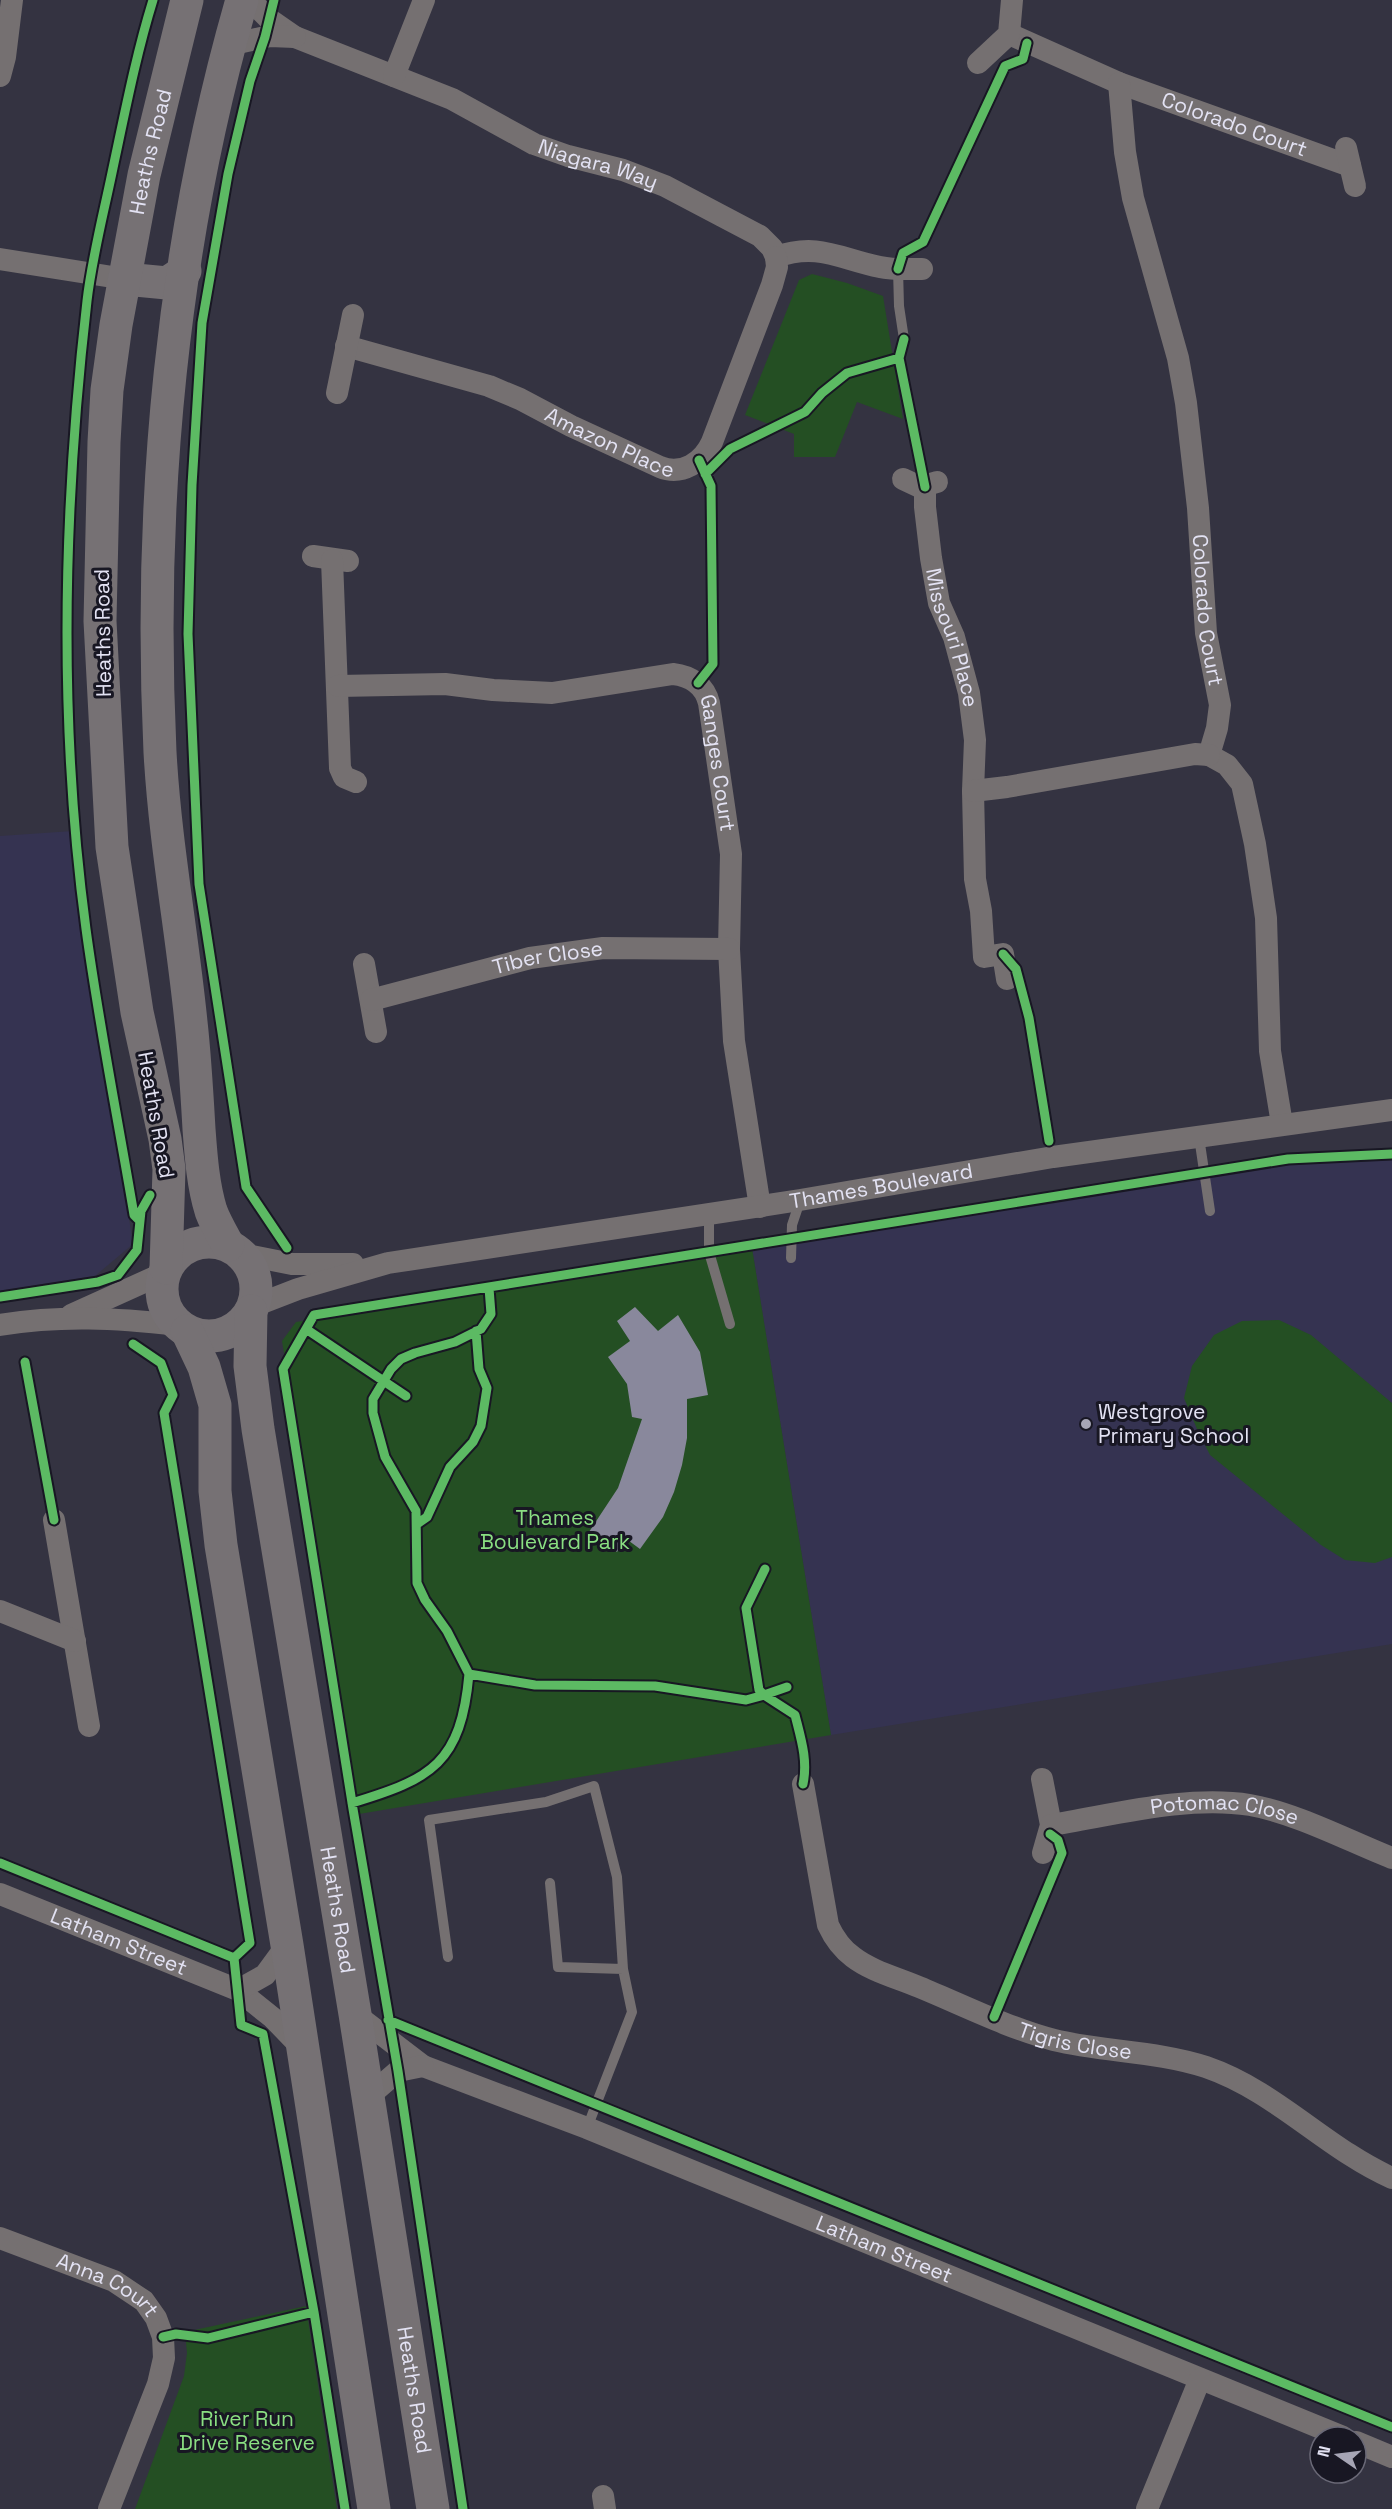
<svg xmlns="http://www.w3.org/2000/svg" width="1392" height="2509" font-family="'Space Grotesk',sans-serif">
	<rect width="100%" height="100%" fill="#343341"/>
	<path fill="#353351" d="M73,831L85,938L133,1244L95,1276L0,1291V836Z
		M1392,1158V1644L831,1735L752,1248L1288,1162Z"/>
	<path fill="#244f23" d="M812,274L847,283L883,296L903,419L857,402L835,457H794V434L745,415L799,280Z
		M752,1248L831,1735L359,1814L282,1341L296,1322Z
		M1279,1320L1311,1335L1392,1403V1557L1375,1563L1345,1560L1321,1545L1210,1455L1197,1429L1184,1398L1192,1366L1214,1335L1242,1321Z
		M306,2306L337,2509H135L184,2376L187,2353L185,2332Z"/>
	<path fill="#89889c" d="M635,1307L658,1331L678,1315L700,1352L708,1395L687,1399V1438L682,1465L674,1492L663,1517L640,1549L625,1538L617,1552L589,1532L618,1488L642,1419L632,1417L627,1384L608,1357L630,1341L617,1321Z"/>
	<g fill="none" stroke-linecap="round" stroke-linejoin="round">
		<path stroke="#757071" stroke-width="10" d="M898,269L899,306L904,339
			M1199,1137L1210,1211
			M709,1214V1252L730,1324
			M791,1258L792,1225L800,1201
			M550,1883L558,1967L623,1969
			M448,1957L429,1820L546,1802L594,1786L617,1877L623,1969L632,2012L587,2128"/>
		<g stroke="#757071" stroke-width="22">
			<path id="s1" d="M250,0L269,19L295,37L452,99L534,144L568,156L623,170L665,186L760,236L772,248L776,257C818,242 840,259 880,267C893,270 908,269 922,269"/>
			<path id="s2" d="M1009,34L1119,83L1350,166"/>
			<path d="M229,45L270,36L295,37"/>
			<path d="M978,63L1009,34L1012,0"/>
			<path d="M0,76L5,57L12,0"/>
			<path d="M394,76L424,0"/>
			<path id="s3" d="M1119,83L1125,152L1133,198L1178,358L1186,403L1198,508L1206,633L1220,705L1217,728L1209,755L1227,765L1242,784L1255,844L1266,918L1270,1051L1282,1124"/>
			<path d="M1346,148L1355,186"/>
			<path d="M0,259L125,279"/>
			<path id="s4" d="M346,346L489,386L520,399L571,426L660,467C682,476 703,462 712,442L772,285L777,267L776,257"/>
			<path d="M337,393L353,315"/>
			<path d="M903,479L920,487L937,482"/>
			<path id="s5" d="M925,487V507L931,558L939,603L954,637L969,693L975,740L973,791L975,879L981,911L984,957L1003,954L1007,979"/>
			<path d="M313,556L348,561"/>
			<path d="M332,560L340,768L344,777L356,782"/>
			<path id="s6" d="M338,686L445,684L493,690L552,693L673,674C691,676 705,686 709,703L731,854L729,949L734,1041L760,1207"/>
			<path d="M973,791L1007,787L1195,754L1209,755"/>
			<path d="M364,964L376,1032"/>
			<path id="s7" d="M371,1000L530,958L603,948L729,949"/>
			<path d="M242,1254L292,1264H353"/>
			<path id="s8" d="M254,1306L298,1289L388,1263L800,1200L1053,1157L1392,1110"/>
			<path d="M71,1315L164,1273"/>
			<path d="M0,1325C62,1315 115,1318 178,1325"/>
			<path d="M54,1520L89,1726"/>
			<path d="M0,1611L75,1641"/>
			<path d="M1042,1779L1051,1825L1043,1853"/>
			<path id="s9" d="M803,1784L828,1925C834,1938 842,1949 853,1957C871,1971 898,1978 919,1987C963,2005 1008,2028 1054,2040C1104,2052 1157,2051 1206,2067C1276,2091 1325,2148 1392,2178"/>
			<path id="s10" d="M1051,1825C1114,1815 1186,1795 1250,1805C1296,1813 1349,1841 1392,1858"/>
			<path id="s11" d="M0,1894L238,1990L273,2018L302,2048"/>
			<path d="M238,1990L265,1975L287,1945"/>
			<path id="s12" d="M355,2014L423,2066L587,2128L1343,2437"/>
			<path d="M368,2097L398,2071L423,2066"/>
			<path id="s13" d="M0,2238L114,2281L144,2301L156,2318L163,2337L164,2358L158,2384L109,2509"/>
			<path d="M1356,2442L1392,2457"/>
			<path d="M603,2496L605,2509"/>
			<path d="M1147,2509L1200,2379"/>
		</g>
		<g stroke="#767174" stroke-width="33">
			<path d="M125,279L167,283L185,271"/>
			<circle cx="209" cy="1289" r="47"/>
			<path d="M228,1245C222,1234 215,1222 211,1211C203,1185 201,1156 199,1129C197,1094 195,1058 191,1022C182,932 165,843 160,752C148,500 172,243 242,0"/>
			<path id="s14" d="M166,1268L169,1169L165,1139L137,1012L112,847L100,621L104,442L107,390L116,325L144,175L187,0"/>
			<path id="s15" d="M251,1311L250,1366L258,1429L355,2014L433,2509"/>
			<path d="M187,1331L204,1367L215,1405V1491L221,1545L287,1945L374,2509"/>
		</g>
		<g stroke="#181723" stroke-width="13">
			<path id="cycleway" d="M274,0L265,37L250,81L228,174L202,323L192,485L188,634L199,884L246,1187L287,1248
				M898,269L903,253L923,242L1005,66L1023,59L1027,43
				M904,339L899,358L925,487
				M705,474L730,449L805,412L822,393L847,373L899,358
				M698,683L713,664L711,486L699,460
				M1003,954L1016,969L1029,1018L1049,1141
				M140,1221L134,1215C118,1120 99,1025 86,929C58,721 63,509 87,301C92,257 104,212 113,168C125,112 136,55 153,0
				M489,1288L491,1314L481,1329L455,1342L415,1353L401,1359L391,1369L373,1399V1413L385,1457L416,1511L417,1583L425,1600L447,1631L469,1674L535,1685L655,1686L746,1700L764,1695L795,1715C801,1739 808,1760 803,1784
				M0,1297L98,1282L118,1275L137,1250L141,1211L150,1195
				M306,1329L406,1396
				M133,1344L161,1363L173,1395L164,1413L250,1943L234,1958L241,2025L263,2034L314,2312L345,2509
				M25,1362L54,1520
				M417,1524L427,1517L450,1467L473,1442L481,1426L487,1388L479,1369L476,1331
				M765,1569L746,1608L759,1690L764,1695L787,1687
				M352,1803C432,1779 461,1763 469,1674
				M0,1863L234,1958
				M994,2017L1062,1853L1058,1840L1050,1834
				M388,2020L1392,2427
				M163,2337L176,2334L208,2338L314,2312
				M463,2509L398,2071L353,1809L283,1369L314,1315L1288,1159L1392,1154"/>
		</g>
		<use href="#cycleway" stroke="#5cba63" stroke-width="9"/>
	</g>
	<circle fill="#a6a5b5" stroke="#181723" stroke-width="2" cx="1086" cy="1424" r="6"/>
	<g text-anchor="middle" stroke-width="6" stroke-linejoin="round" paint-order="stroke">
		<g font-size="21" fill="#e3e2f3" stroke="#181723">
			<text dy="7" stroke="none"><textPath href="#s2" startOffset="243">Colorado Court</textPath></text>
			<text dy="7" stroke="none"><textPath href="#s14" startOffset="1126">Heaths Road</textPath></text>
			<text dy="7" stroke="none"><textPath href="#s1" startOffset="388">Niagara Way</textPath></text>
			<text dy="7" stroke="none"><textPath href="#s4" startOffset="282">Amazon Place</textPath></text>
			<text dy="7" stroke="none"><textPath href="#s3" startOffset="536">Colorado Court</textPath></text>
			<text transform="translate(103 633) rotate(-91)" y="7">Heaths Road</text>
			<text dy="7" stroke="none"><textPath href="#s5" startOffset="154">Missouri Place</textPath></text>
			<text dy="7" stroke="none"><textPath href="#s6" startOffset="447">Ganges Court</textPath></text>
			<text dy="7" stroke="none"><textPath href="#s7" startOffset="182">Tiber Close</textPath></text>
			<text transform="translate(156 1115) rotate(80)" y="7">Heaths Road</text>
			<text dy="7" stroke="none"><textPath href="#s8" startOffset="640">Thames Boulevard</textPath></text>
			<text dy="7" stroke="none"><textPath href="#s10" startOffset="176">Potomac Close</textPath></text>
			<text dy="7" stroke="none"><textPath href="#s15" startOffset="606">Heaths Road</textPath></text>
			<text dy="7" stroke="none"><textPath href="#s11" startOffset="128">Latham Street</textPath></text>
			<text dy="7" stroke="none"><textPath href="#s9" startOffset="423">Tigris Close</textPath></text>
			<text dy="7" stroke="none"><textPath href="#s12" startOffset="582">Latham Street</textPath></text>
			<text dy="7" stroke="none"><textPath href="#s13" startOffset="118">Anna Court</textPath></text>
			<text dy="7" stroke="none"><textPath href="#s15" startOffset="1092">Heaths Road</textPath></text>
		</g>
		<g font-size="21" fill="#e3e2f3" stroke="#181723" text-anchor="start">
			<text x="1098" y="1419">Westgrove<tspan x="1098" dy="24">Primary School</tspan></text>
		</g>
		<g font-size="21" fill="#8adf82" stroke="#181723">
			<text x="555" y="1525">Thames<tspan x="555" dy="24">Boulevard Park</tspan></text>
			<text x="247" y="2426">River Run<tspan x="247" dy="24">Drive Reserve</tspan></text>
		</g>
	</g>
	<g transform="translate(1338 2455) rotate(284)"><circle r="28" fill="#181723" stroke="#696876" stroke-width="1.5"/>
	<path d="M0-4.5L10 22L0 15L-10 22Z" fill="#a6a5b5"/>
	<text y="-9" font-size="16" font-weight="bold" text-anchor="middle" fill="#e3e2f3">N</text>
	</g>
</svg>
